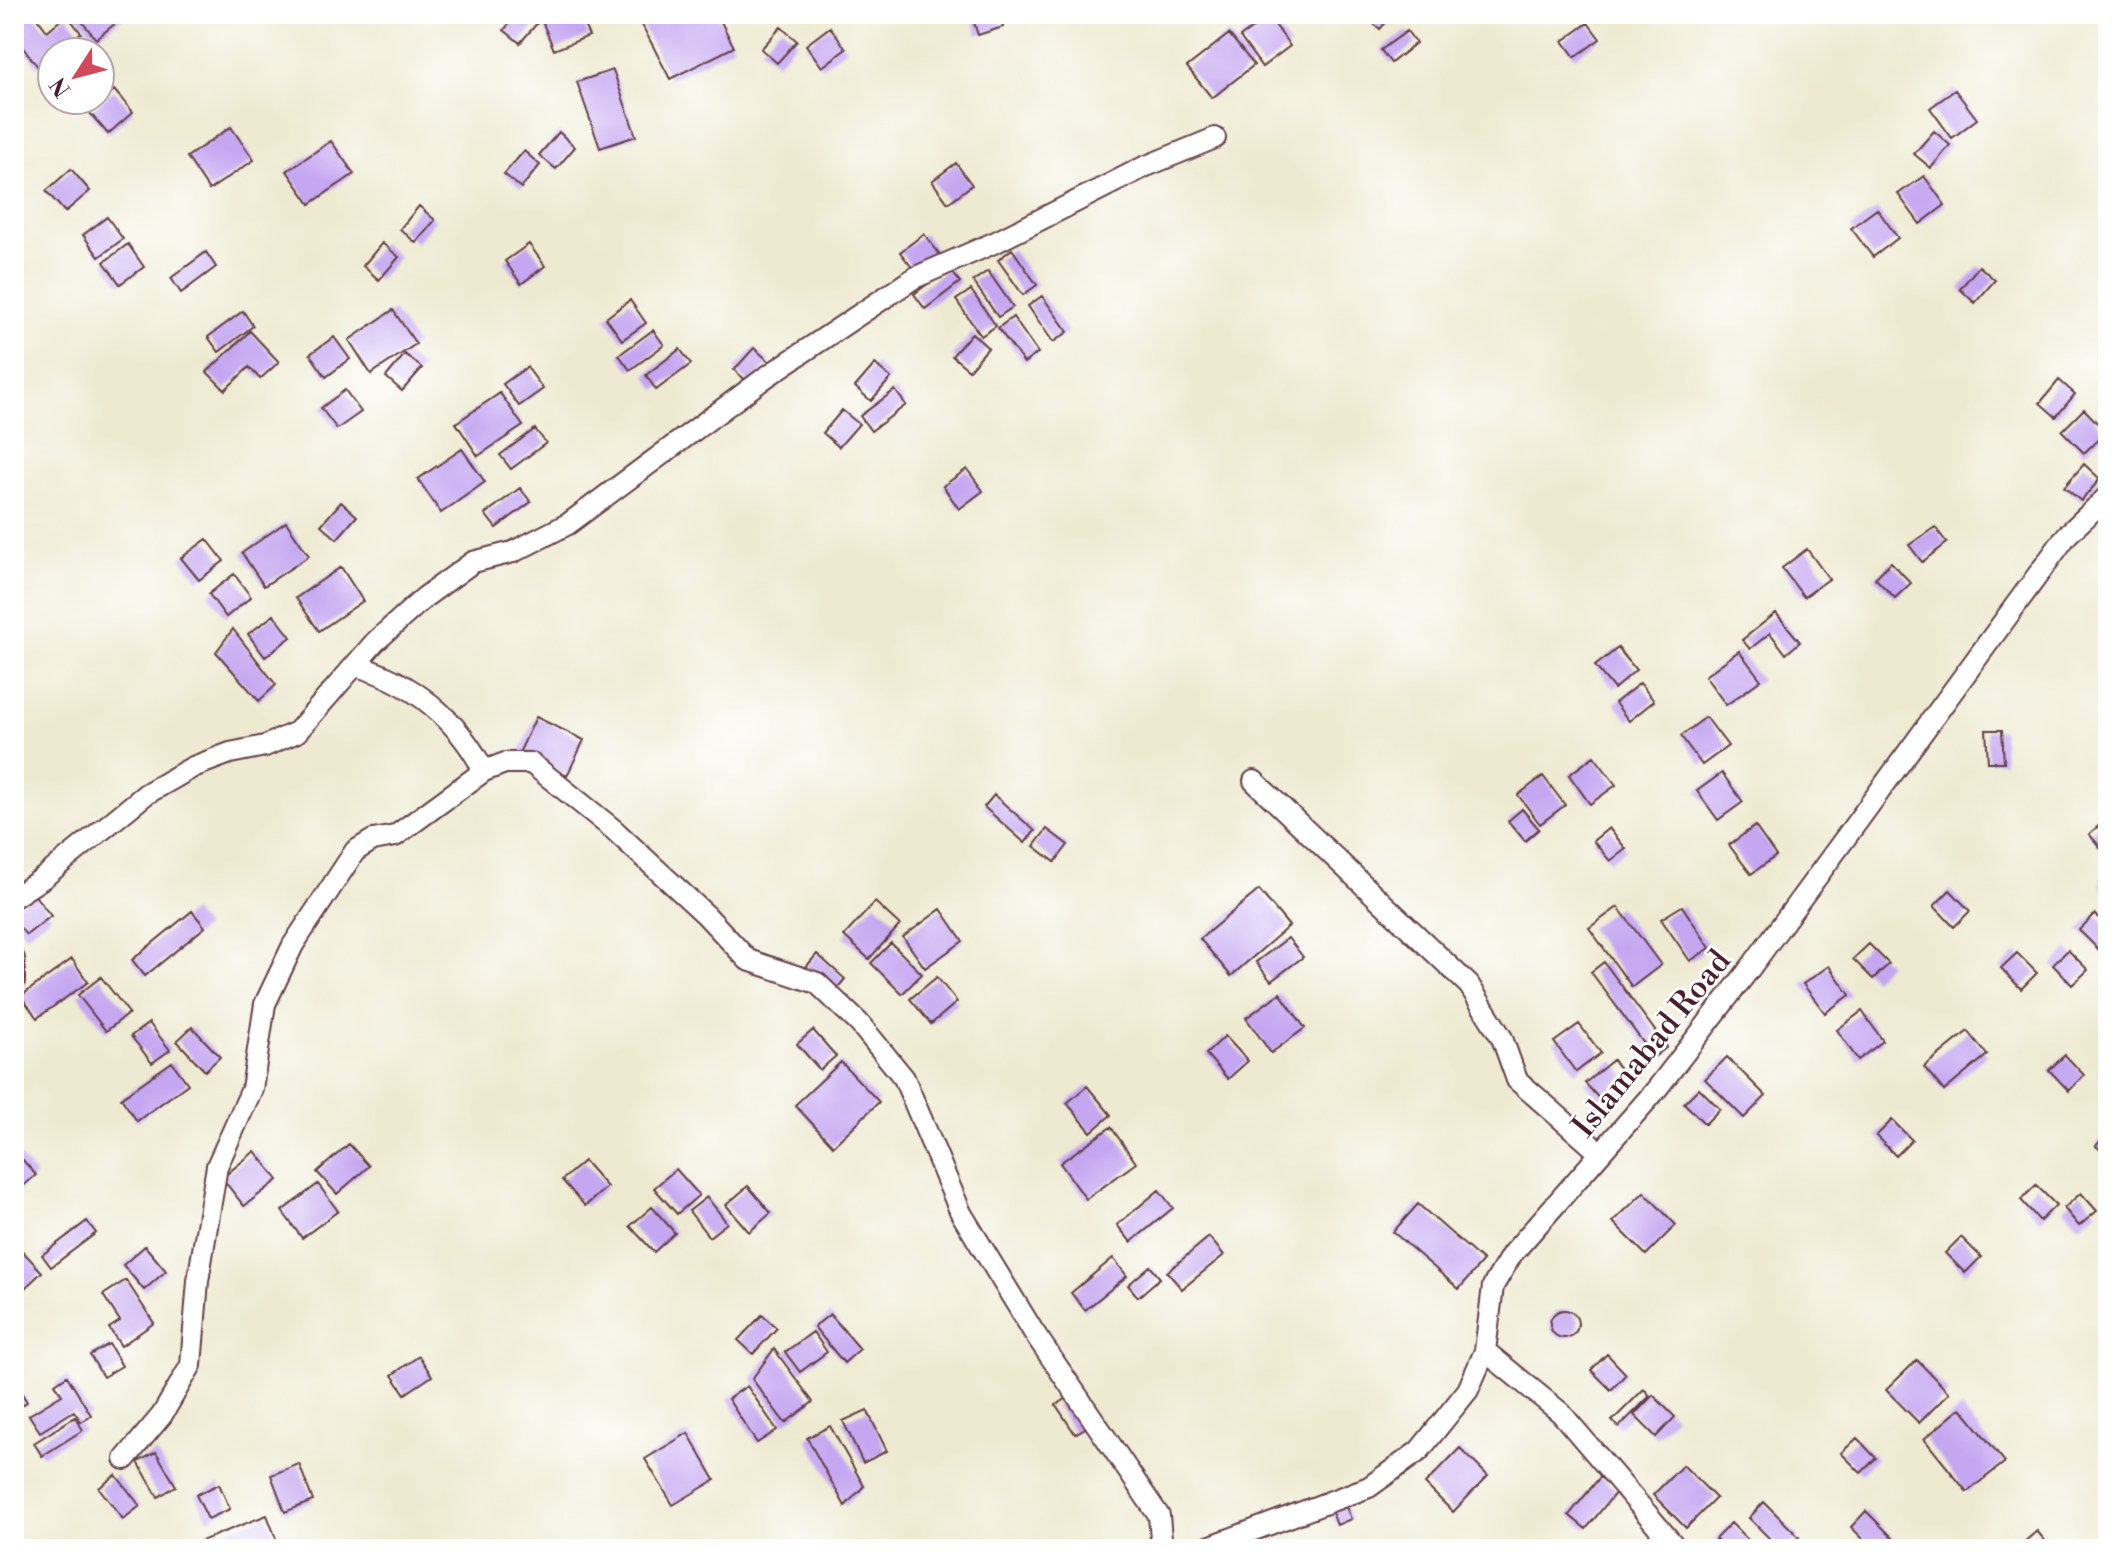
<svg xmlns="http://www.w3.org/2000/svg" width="2122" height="1563" font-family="'Libre Bodoni',serif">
	<rect width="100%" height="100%" fill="#fff"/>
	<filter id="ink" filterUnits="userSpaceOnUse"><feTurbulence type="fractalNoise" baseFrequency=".0125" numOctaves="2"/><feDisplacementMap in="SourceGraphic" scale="16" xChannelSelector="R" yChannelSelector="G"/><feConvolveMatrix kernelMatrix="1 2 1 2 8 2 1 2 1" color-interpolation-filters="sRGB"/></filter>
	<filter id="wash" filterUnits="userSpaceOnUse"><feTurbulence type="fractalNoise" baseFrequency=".006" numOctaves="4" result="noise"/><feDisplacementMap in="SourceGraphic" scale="32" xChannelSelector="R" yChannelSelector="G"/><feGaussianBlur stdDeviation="1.8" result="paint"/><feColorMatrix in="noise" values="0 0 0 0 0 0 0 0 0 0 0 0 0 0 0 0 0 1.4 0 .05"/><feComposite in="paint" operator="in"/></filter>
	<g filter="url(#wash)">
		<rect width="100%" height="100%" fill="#eeead2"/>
		<g id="blocks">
			<path fill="#c4a6f1" d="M14,14H34L47,31L67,15L81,33L52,52L38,67L14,36Z
				M76,14H127L96,39Z
				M517,14H531L539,21L520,43L504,30Z
				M539,14H579L589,36L554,50Z
				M663,14H717L734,47L670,79L642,25Z
				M971,14H999L1003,27L978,35Z
				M1362,14H1393L1380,29Z
				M1269,16L1290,46L1262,67L1240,37Z
				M1588,23L1600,39L1575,57L1563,41Z
				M781,27L797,41L777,63L761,49Z
				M830,27L846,49L822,67L806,45Z
				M1407,31L1416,43L1391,63L1381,50Z
				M1229,34L1254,65L1212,98L1187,67Z
				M613,70L636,136L600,148L577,82Z
				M114,90L133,112L108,134L89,112Z
				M1955,90L1977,119L1952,138L1930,108Z
				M231,127L254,160L209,190L187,157Z
				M1934,131L1950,145L1931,168L1914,154Z
				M559,132L575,147L556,169L539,155Z
				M331,141L354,174L310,204L287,171Z
				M524,151L540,165L521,188L504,174Z
				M956,163L972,185L948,203L932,181Z
				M71,169L90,191L65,212L46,191Z
				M1924,176L1945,205L1920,224L1898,194Z
				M419,206L435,220L416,243L400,229Z
				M1877,209L1898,238L1873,257L1851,228Z
				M107,217L123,239L99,257L83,235Z
				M924,234L941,256L917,274L900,252Z
				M382,243L399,257L379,280L363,266Z
				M128,244L144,267L120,284L104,262Z
				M529,244L545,266L521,284L505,261Z
				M1012,249L1037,285L1023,295L998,260Z
				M206,252L216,267L181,293L171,278Z
				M1979,266L1995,280L1975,303L1960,289Z
				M949,268L960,282L925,309L914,294Z
				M988,271L1013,307L998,317L973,281Z
				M971,290L996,326L981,336L956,300Z
				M1042,296L1068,332L1053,342L1028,306Z
				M630,300L646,323L622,340L606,318Z
				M393,310L416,344L371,374L349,340Z
				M243,311L253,326L219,352L208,337Z
				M1013,317L1038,353L1024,363L998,328Z
				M653,330L664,345L630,370L619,355Z
				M250,331L279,362L260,379L249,367L225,390L207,372Z
				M972,333L988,348L969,370L952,356Z
				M334,337L350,359L326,377L310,354Z
				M754,348L770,362L750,384L734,370Z
				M680,349L691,364L656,390L646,375Z
				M405,354L422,368L402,391L386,377Z
				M875,364L891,378L871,401L855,387Z
				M527,367L543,389L519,406L503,384Z
				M2059,380L2075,394L2056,417L2040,403Z
				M345,390L361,412L337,429L321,408Z
				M895,390L906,405L871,431L860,416Z
				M500,393L523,426L478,456L456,423Z
				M2084,409L2106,432L2084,453L2062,431Z
				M842,410L859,424L839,447L823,433Z
				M535,429L546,443L511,469L500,455Z
				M462,449L485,482L441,513L418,479Z
				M2084,464L2100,479L2081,501L2064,487Z
				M967,469L983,491L959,509L943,486Z
				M520,488L531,502L496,528L485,514Z
				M341,502L357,516L337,539L321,525Z
				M286,522L309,556L264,586L242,553Z
				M1935,527L1947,543L1922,562L1909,545Z
				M207,539L224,561L199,580L181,558Z
				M1807,549L1829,579L1804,597L1782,568Z
				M1891,562L1911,583L1895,598L1875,578Z
				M341,567L363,601L319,631L296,598Z
				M234,574L251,597L226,617L209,594Z
				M1776,613L1800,642L1786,654L1770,633L1750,649L1742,640Z
				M274,615L291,637L265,657L248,634Z
				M233,629L276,685L259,701L216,652Z
				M1618,648L1636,670L1614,689L1595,666Z
				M1739,651L1761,680L1726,705L1705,676Z
				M1640,683L1654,701L1629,721L1615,703Z
				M536,717L584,740L567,776L519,753Z
				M1706,717L1728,746L1702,765L1681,736Z
				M1986,730H2002L2004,762H1988Z
				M1594,756L1616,785L1590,804L1569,775Z
				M1722,773L1743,802L1718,820L1697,791Z
				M1543,776L1565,805L1540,824L1518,795Z
				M994,795L1035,831L1025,843L984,807Z
				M1522,809L1539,829L1525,841L1508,821Z
				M2108,818V852L2106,854L2089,834Z
				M1755,826L1776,856L1751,874L1729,845Z
				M1609,828L1626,849L1610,861L1593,841Z
				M1047,829L1068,845L1055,862L1034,846Z
				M2108,877V893L2100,884Z
				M1259,890L1289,926L1231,976L1200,939Z
				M1950,890L1970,911L1954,927L1934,906Z
				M33,893L51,916L26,935L14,920V908Z
				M875,902L900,925L869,959L844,936Z
				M1682,906L1710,948L1690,961L1661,919Z
				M1618,907L1661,965L1632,987L1589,928Z
				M941,909L963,941L925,968L903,937Z
				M192,911L205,927L145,976L132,960Z
				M2095,914L2108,927V941L2099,950L2079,930Z
				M1288,938L1303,957L1271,981L1256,962Z
				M891,943L922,974L902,994L871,963Z
				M1869,944L1889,964L1873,979L1853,959Z
				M2068,950L2088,970L2072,985L2053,965Z
				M2017,953L2037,973L2021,989L2001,968Z
				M817,954L845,979L834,992L806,967Z
				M72,959L88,982L37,1018L21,996Z
				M1604,962L1667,1047L1654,1057L1591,972Z
				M1829,966L1850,995L1825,1013L1803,984Z
				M101,977L129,1013L106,1031L78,995Z
				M937,977L957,1002L931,1024L910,999Z
				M1280,993L1305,1028L1271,1053L1246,1018Z
				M1862,1011L1883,1041L1858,1060L1837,1030Z
				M149,1023L170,1050L152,1063L131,1036Z
				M1579,1024L1601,1053L1576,1072L1554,1042Z
				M192,1027L220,1057L205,1071L177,1041Z
				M813,1030L836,1056L820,1070L797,1044Z
				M1968,1031L1987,1055L1944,1091L1924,1067Z
				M1225,1036L1248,1061L1228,1079L1206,1054Z
				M2065,1055L2084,1075L2069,1091L2049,1070Z
				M1727,1057L1766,1096L1744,1118L1705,1079Z
				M1613,1060L1630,1081L1604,1104L1585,1083Z
				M172,1062L188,1084L137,1121L121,1098Z
				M841,1062L879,1102L833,1146L795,1105Z
				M1087,1086L1111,1115L1091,1132L1067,1103Z
				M1699,1088L1720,1109L1705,1124L1684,1103Z
				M1892,1120L1912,1140L1896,1156L1876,1136Z
				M1111,1127L1136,1163L1086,1199L1060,1163Z
				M2108,1131V1156L2096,1146Z
				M349,1144L369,1166L337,1194L317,1172Z
				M14,1150L36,1175L14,1194Z
				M255,1151L278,1180L244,1206L222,1178Z
				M584,1161L607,1187L585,1206L562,1180Z
				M676,1169L699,1195L677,1214L654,1188Z
				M318,1184L338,1211L302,1238L282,1211Z
				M2036,1185L2056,1205L2040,1221L2021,1200Z
				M748,1186L771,1213L749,1232L726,1205Z
				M1159,1190L1173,1208L1131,1242L1117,1225Z
				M1644,1192L1676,1225L1646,1255L1613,1222Z
				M2081,1193L2097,1211L2079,1226L2064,1208Z
				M707,1197L727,1223L709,1237L689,1211Z
				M1418,1204L1483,1261L1459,1289L1393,1232Z
				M652,1207L675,1233L654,1252L630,1226Z
				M87,1221L96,1233L51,1267L42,1255Z
				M1209,1237L1224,1255L1182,1289L1167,1272Z
				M1961,1237L1981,1257L1965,1273L1945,1253Z
				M14,1242L42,1272L25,1288L14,1277Z
				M145,1246L166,1271L144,1290L123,1265Z
				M1113,1258L1127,1276L1085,1310L1071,1293Z
				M1150,1266L1160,1278L1138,1297L1128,1285Z
				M126,1280L154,1323L121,1346L109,1328L120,1321L103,1295Z
				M1550 1324a14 14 0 1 1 28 0a14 14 0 1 1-28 0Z
				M830,1314L860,1349L844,1363L814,1327Z
				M762,1315L777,1328L753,1354L738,1340Z
				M813,1332L827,1352L800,1372L785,1352Z
				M109,1344L122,1366L103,1377L90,1355Z
				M774,1349L813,1402L785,1423L752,1379Z
				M1607,1354L1626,1374L1611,1390L1591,1370Z
				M419,1356L432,1376L405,1394L392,1375Z
				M1917,1360L1949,1393L1919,1423L1886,1390Z
				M67,1376L91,1415L81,1422L74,1411L40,1432L29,1415L62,1395L55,1384Z
				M747,1386L777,1430L757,1443L728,1399Z
				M1644,1389L1650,1396L1619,1427L1612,1421Z
				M21,1392L27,1402L14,1411V1397Z
				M1653,1395L1675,1417L1656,1437L1634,1415Z
				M1071,1396L1090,1425L1075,1434L1056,1405Z
				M1961,1408L2005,1462L1967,1492L1924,1439Z
				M867,1410L887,1451L863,1463L843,1421Z
				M75,1417L83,1430L42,1456L34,1443Z
				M830,1426L864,1486L845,1506L807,1438Z
				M688,1433L715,1480L673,1505L645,1459Z
				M1857,1438L1876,1458L1861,1473L1841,1453Z
				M1460,1448L1488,1476L1453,1512L1425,1484Z
				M156,1452L176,1486L158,1497L138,1462Z
				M299,1464L313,1501L285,1512L271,1475Z
				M1683,1465L1716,1498L1686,1528L1653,1495Z
				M116,1475L140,1506L123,1519L99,1488Z
				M1600,1477L1617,1491L1586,1529L1569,1515Z
				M219,1484L230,1509L208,1519L196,1495Z
				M1764,1502L1799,1537L1788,1549H1780L1749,1518Z
				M1345,1504L1351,1519L1337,1525L1331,1510Z
				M1866,1511L1901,1546L1898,1549H1873L1851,1527Z
				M267,1515L280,1549H192L191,1545Z
				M1731,1523L1757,1549H1725L1715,1539Z
				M2037,1531L2052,1549H2016Z"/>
		</g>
	</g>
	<g filter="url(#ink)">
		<use href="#blocks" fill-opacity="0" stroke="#633d44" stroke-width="2"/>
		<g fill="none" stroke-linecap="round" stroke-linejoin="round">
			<g stroke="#633d44" stroke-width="24">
				<path id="street" d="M356,666C412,681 458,720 484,771
					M1254,781L1469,985L1502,1038L1517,1080L1600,1153
					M14,897L43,878L146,794L193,767L230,753L265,746L297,732L375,642L425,597L473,562L513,552L568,524L766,377L914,278L998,241L1144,167L1215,138
					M14,959V982
					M1485,1351L1561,1413L1677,1549
					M125,1459L162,1415L191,1365L198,1281L217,1166L252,1089L265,1004L293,945L355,851L373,840L395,836L484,771L505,763H531L613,829L706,915L748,960L817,983L859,1023L904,1078L961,1213L1033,1331L1159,1516L1162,1549
					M1203,1549L1369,1487L1419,1451L1468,1390L1485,1351L1493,1286L1512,1254L1656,1090L1748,971L2067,535L2108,496"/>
			</g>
			<use href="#street" stroke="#fff" stroke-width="20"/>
		</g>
	</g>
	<g text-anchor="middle" stroke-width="6" stroke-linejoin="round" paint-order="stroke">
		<g font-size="32" fill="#4a1f2b" stroke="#fff">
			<text transform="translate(1651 1043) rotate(-51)" y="11">Islamabad Road</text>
		</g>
	</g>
	<rect width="2122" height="1563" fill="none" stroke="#fff" stroke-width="48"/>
	<g transform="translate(76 76) rotate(234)"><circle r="38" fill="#ffffff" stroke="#b7a5aa" stroke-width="2"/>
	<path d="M0-6L14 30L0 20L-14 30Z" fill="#d1495b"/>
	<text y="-12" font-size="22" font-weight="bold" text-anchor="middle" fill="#4a1f2b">N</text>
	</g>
</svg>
